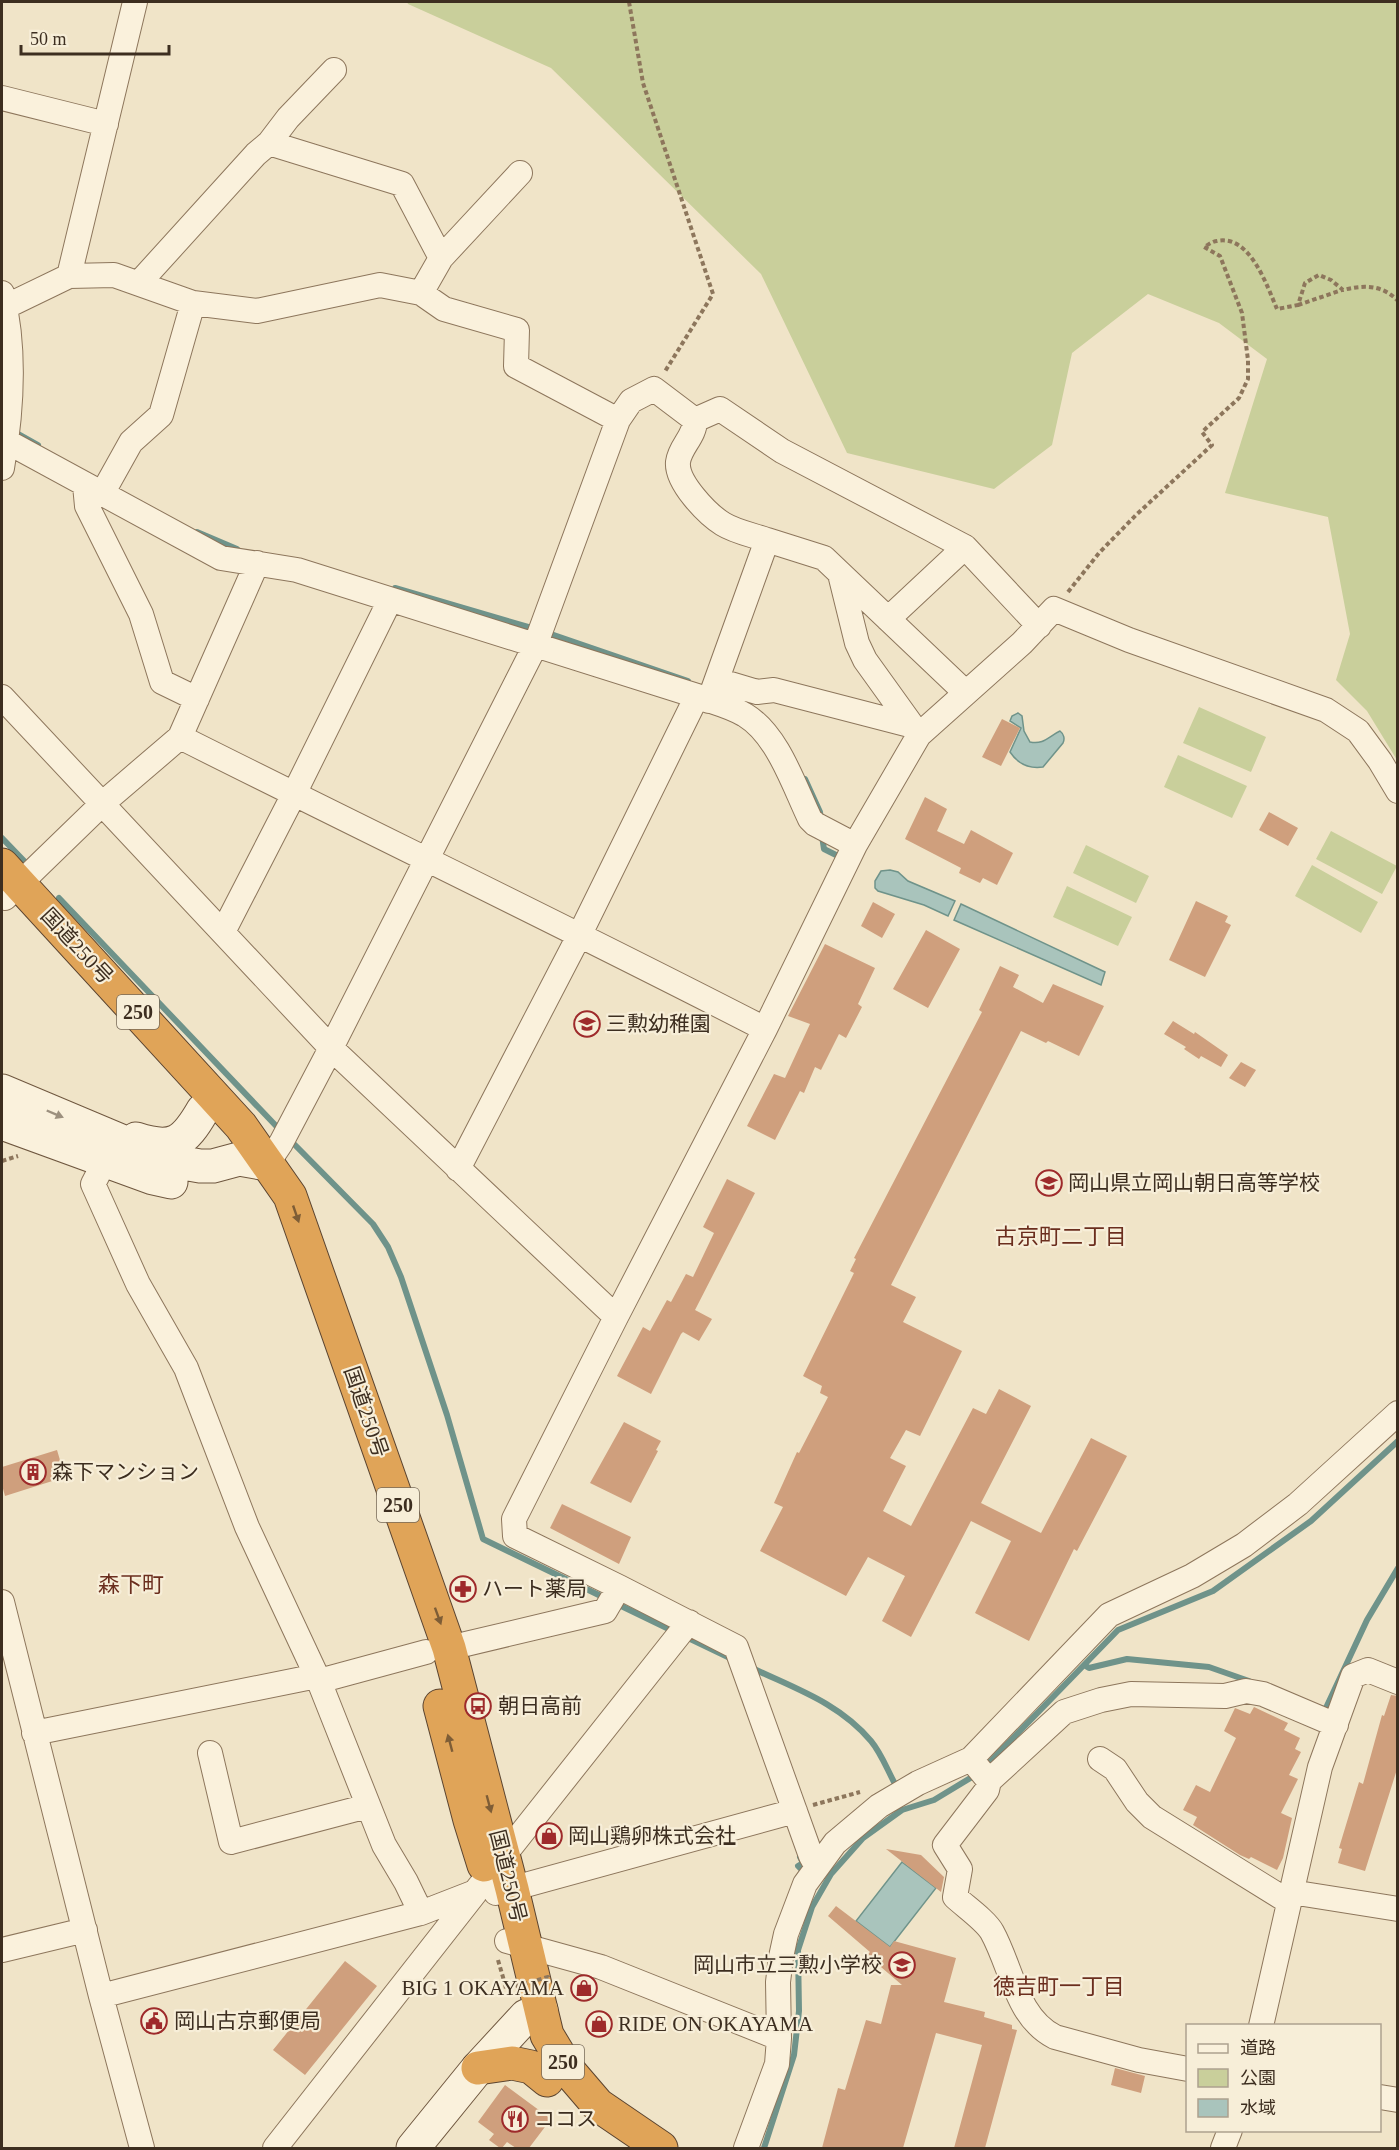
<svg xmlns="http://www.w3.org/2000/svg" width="1399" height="2150" font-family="'Times New Roman','Noto Sans JP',serif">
	<rect width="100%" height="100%" fill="#f0e4c8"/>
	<path fill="#c9cf9b" d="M407,2H1397V760L1367,711L1336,680L1350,634L1328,517L1225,493L1267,359L1219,323L1148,294L1072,353L1052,445L994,489L847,453L761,274L551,68L408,4Z
		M1199,707L1266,737L1251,772L1183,743Z
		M1178,755L1247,786L1232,818L1164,787Z
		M1331,831L1397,866L1382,894L1316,859Z
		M1086,845L1149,876L1136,903L1073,873Z
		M1312,865L1378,902L1361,933L1295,896Z
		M1067,886L1132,917L1118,946L1053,917Z"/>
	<path fill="#a9c4bc" stroke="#6f938a" stroke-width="1.5" d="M1018,713L1022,716L1024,731L1030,742C1044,745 1049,736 1060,731C1064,734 1065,739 1063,743L1043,767C1029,769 1018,764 1010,752L1021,728L1010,721L1012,716Z
		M890,870L898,872L908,881L955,901L948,916L924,905L878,891L875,888V881L881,871Z
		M961,904L1105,972L1101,985L954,920Z
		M902,1862L936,1888L890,1947L856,1921Z"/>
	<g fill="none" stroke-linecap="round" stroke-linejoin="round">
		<path stroke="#6f938a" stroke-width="6" d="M13,431L38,445
			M197,532L237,549
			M395,588L535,629
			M545,632L688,681
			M805,779L820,812L821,820
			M822,836L824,849L836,855
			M2,838L28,865
			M59,898L279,1129
			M295,1145L373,1224L388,1247L401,1277L447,1415L483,1539L607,1599
			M617,1604L675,1632
			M684,1636L732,1659
			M1084,1665L1089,1668L1127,1659L1209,1667L1249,1681
			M752,1668C796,1689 839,1703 871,1741C881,1753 887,1769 894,1782
			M1321,1708L1325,1710L1367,1620L1398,1568
			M985,1767L1118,1630L1213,1591L1311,1521L1398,1441
			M800,1857L803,1863L798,1866L803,1871
			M764,2148L794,2055L799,2011L798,1950L812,1907L831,1874L863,1838L902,1810L934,1800L977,1774"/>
	</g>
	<path fill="#cf9f7d" d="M1002,719L1020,728L1001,766L982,757Z
		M925,797L947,809L937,831L964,844L971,830L1013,853L997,885L983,878L980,883L959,873L961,868L905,839Z
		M1269,812L1298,828L1288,846L1259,830Z
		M1196,901L1228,916L1225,922L1231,925L1205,977L1169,960Z
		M873,902L895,914L882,938L861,926Z
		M926,930L960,949L928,1008L893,989Z
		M825,944L875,968L858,1004L862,1007L846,1038L839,1034L821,1070L815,1067L804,1093L800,1091L775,1140L747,1126L774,1074L785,1078L810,1024L788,1016Z
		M1000,966L1019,975L1013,987L1043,1003L1053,984L1104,1006L1079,1056L1048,1041L1046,1043L1021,1031L891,1285L916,1297L903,1322L962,1351L920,1436L906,1430L890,1458L906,1466L883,1511L911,1526L973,1408L986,1414L999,1389L1031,1406L981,1503L1041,1533L1091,1438L1127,1456L1077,1551L1074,1549L1029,1641L975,1613L1011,1541L971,1521L911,1637L882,1621L905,1576L868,1557L846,1596L760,1551L783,1507L774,1503L797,1452L799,1453L828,1397L820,1393L822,1386L803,1376L854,1273L850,1271L856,1259L854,1258L982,1012L979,1010Z
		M1173,1021L1194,1034L1195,1032L1228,1055L1221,1067L1201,1056L1199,1059L1184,1049L1186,1047L1164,1034Z
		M1241,1062L1256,1070L1245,1087L1229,1078Z
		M727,1179L755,1193L695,1310L712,1319L699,1341L683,1332L681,1334L651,1394L617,1376L643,1327L650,1331L667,1300L671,1302L686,1274L693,1277L714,1233L703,1227Z
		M624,1422L661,1441L656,1450L658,1451L631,1503L590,1483Z
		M57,1450L65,1477L5,1496L2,1485V1467Z
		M562,1504L631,1537L619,1564L550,1528Z
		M1391,1695L1398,1696V1766L1365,1871L1338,1863L1342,1849L1339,1848L1359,1782L1363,1784L1382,1715L1384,1716Z
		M1254,1707L1288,1723L1284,1730L1300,1738L1295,1749L1301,1752L1289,1775L1298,1779L1281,1813L1292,1818L1283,1858L1277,1870L1251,1857L1249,1859L1240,1855L1193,1825L1197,1817L1183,1810L1196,1785L1210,1792L1236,1738L1224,1731L1235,1708L1250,1714Z
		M886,1849L921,1855L944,1877L941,1892Z
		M836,1906L890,1947L894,1941L956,1958L944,2002L985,2012L984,2017L1012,2025V2029L1017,2030L985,2148H954L982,2045L936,2033L903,2148H822L838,2088L845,2090L866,2020L881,2024L891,1985H902L867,1955L870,1952L828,1916Z
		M345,1961L377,1986L305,2075L273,2050Z
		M1115,2068L1145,2076L1141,2093L1111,2085Z
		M505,2085L551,2119L529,2148H516L507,2142L502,2148H500L489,2140L494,2134L478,2122Z"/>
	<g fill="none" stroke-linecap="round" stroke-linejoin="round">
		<g stroke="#8d765c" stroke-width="26">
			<path id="street" d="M2,98L106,124
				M269,143L288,118L334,70
				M69,276L135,2
				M139,283L256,154L269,143L402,184L441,258
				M2,293C16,350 12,410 2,468
				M421,293L441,258L520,173
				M5,307L69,276L114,275L193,303L257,311L380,285L421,293L444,309L517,330L516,366L618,420L535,646L331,1048L281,1143L267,1164
				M618,420L631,401L654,389L695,420L720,409L782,451L965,547L1039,626
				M695,420C695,437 680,446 678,462C676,482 707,514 723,524C736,532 753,535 767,540
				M2,439L221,558L297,570L697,696C712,702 731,706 745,715C778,735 794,786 810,819L815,824L855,845
				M85,485L87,506L141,614L162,682L197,699
				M102,494L131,442L161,415L193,303
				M840,574L857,643L865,660L916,731
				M888,619L965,547
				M717,680L757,692L774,690L913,726
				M2,697L331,1048L616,1317
				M709,701L767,540L824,558L966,693
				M180,737C375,835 571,929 765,1029
				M5,898L103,803L180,737L257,563
				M223,932L294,794L390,600
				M105,1161L93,1184L138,1284L186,1368L247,1527L319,1681L384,1845L406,1882L421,1913L475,1892L689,1622
				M458,1169L580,934L697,696
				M2,1602L101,1996L142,2148
				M449,1648L605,1611L619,1587
				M319,1681L426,1652
				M34,1733L317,1676
				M210,1753L231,1842L368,1806
				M971,1759L989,1781L987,1790L945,1845L960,1869L955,1897C966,1907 986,1921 992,1932C1012,1968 1016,2017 1055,2037L1139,2060L1188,2069
				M1100,1759L1115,1769L1137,1802L1152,1817L1289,1902
				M989,1781L1064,1712L1101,1700L1131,1694L1225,1696L1246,1691L1263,1694L1336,1725
				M817,1867L811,1856L736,1647L619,1587L515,1536L514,1519L616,1317L765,1029L855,845L919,735L1022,643L1054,609L1129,640L1326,710L1358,731L1380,761L1398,791
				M1291,1892L1398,1909
				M496,1893L795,1811
				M507,1941L601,1967L779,2038
				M2,1950L85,1930
				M101,1996L421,1913
				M1261,2026L1320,1767L1353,1676L1368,1670L1398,1682
				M1380,2097L1398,2100
				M275,2148L475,1893
				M746,2148L777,2064L779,2038L778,1982L781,1957L786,1934L805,1884L835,1843L879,1806L918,1783L971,1759L1109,1615L1192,1576L1244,1545L1298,1504L1398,1413
				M1223,2148L1230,2130"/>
		</g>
		<g stroke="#6f573f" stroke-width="35">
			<path id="secondary" d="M2,1091L166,1160L200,1166H213L239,1159L267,1164
				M2,1123L153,1178L171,1182
				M136,1139C173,1151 184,1143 203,1110
				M413,2148L478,2068L526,2016L541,2010"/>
		</g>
		<g stroke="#5b4430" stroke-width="35">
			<path id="highway" d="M2,865L241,1126L290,1196L449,1648L512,1889L547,2035L568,2070L598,2105L661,2148
				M440,1706L470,1820L484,1865
				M478,2068L512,2063L531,2067L547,2080"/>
		</g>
		<path stroke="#8d765c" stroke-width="4" stroke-dasharray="4.5 3" stroke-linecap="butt" d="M629,2L643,83L713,294L664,373
			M1298,305L1342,290
			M1068,592L1099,553L1136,515L1212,445L1202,432L1239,398L1248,379V360L1242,313L1220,256L1204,247C1208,245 1213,241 1217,241C1250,234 1267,286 1277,309L1298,305L1305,283L1319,275L1331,280L1343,290C1363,285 1382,284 1398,301
			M2,1161L18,1156
			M813,1805L860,1792
			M498,1960L505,1984"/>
		<use href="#street" stroke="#faf1dc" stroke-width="24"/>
		<use href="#secondary" stroke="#faf1dc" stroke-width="33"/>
		<use href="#highway" stroke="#e0a458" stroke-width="33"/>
		<path stroke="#8d765c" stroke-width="4" stroke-dasharray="4.5 3" stroke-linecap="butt" d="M505,1984L506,1989L548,1977L550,1981"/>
	</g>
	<defs><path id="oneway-solid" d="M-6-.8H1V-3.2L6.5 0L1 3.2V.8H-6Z" transform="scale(1.5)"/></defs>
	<use fill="#9c907e" href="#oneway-solid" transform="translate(55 1114) rotate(23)"/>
	<g fill="#7e5d36">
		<use href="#oneway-solid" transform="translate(296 1214) rotate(71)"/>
		<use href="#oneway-solid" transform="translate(438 1616) rotate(70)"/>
		<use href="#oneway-solid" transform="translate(450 1743) rotate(-105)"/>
		<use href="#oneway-solid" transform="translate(489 1804) rotate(75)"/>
	</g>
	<defs>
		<g id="school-ring" transform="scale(1.35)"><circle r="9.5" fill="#f7eed8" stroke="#9e2a2b" stroke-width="1.5"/><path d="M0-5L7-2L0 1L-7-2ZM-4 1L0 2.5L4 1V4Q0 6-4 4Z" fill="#9e2a2b"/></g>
		<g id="building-ring" transform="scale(1.35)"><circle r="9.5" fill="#f7eed8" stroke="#9e2a2b" stroke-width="1.5"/><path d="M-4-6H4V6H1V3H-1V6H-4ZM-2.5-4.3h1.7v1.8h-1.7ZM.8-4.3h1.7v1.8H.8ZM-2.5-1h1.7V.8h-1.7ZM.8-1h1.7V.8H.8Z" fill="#9e2a2b"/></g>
		<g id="pharmacy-ring" transform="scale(1.35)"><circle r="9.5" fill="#f7eed8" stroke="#9e2a2b" stroke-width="1.5"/><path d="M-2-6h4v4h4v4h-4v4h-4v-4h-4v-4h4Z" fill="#9e2a2b"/></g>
		<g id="bus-ring" transform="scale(1.35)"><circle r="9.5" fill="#f7eed8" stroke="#9e2a2b" stroke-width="1.5"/><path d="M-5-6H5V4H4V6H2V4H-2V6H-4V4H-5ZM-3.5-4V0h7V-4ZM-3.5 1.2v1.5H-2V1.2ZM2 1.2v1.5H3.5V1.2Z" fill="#9e2a2b"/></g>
		<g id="shop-ring" transform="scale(1.35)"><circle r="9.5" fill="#f7eed8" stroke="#9e2a2b" stroke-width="1.5"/><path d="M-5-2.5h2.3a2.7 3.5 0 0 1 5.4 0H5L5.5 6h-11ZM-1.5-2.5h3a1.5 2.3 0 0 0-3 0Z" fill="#9e2a2b"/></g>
		<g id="civic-ring" transform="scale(1.35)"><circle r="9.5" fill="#f7eed8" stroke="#9e2a2b" stroke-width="1.5"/><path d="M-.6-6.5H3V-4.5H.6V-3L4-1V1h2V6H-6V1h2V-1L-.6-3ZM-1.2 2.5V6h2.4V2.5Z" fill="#9e2a2b"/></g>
		<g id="restaurant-ring" transform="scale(1.35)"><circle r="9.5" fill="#f7eed8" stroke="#9e2a2b" stroke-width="1.5"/><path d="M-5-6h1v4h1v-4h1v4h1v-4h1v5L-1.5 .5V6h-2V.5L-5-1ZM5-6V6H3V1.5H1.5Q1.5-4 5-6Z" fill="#9e2a2b"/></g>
	</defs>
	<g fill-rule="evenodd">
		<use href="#school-ring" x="587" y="1024"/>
		<use href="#school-ring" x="1049" y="1183"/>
		<use href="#building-ring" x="33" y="1472"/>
		<use href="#pharmacy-ring" x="463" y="1589"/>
		<use href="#bus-ring" x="478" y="1706"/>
		<use href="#shop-ring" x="549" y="1836"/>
		<use href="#school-ring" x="902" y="1965"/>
		<use href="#shop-ring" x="584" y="1988"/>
		<use href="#civic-ring" x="154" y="2021"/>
		<use href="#shop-ring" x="599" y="2024"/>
		<use href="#restaurant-ring" x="515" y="2119"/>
	</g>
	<g text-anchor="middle" stroke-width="4.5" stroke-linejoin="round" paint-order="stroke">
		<g fill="#f7eed8" stroke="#756857" stroke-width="1.5">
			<rect x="117" y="995" width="42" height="34" rx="4.5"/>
			<rect x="377" y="1488" width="42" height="34" rx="4.5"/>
			<rect x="542" y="2045" width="42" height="34" rx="4.5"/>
		</g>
		<g font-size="20" font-weight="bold" fill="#3d2e20">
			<text x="138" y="1019">250</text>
			<text x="398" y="1512">250</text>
			<text x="563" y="2069">250</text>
		</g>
		<g font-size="21" fill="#3d2e20" stroke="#f7eed8">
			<text transform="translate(77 946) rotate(47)" y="7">国道250号</text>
			<text transform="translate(366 1412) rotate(71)" y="7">国道250号</text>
			<text transform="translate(508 1876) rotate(76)" y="7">国道250号</text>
		</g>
		<g font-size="21" fill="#3d2e20" stroke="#f7eed8" text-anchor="start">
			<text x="606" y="1031">三勲幼稚園</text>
			<text x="1068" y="1190">岡山県立岡山朝日高等学校</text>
			<text x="52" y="1479">森下マンション</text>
			<text x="482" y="1596">ハート薬局</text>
			<text x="498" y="1713">朝日高前</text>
			<text x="568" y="1843">岡山鶏卵株式会社</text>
			<text x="882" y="1972" text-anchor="end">岡山市立三勲小学校</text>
			<text x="564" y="1995" text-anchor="end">BIG 1 OKAYAMA</text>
			<text x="174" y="2028">岡山古京郵便局</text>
			<text x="618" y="2031">RIDE ON OKAYAMA</text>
			<text x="534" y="2126">ココス</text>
		</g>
		<g font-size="22" fill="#6b2e1e" stroke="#f7eed8">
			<text x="1061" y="1244">古京町二丁目</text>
			<text x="131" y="1592">森下町</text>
			<text x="1059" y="1994">徳吉町一丁目</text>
		</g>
	</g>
	<rect width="1399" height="2150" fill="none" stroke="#3d2e20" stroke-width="6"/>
	<rect x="1186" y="2024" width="195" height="108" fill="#f7eed8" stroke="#ada18e" stroke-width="1.5"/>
	<rect x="1198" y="2044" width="30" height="9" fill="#faf1dc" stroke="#ada18e" stroke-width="1.5"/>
	<text x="1240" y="2054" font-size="18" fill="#3d2e20">道路</text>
	<rect x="1198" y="2069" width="30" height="18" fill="#c9cf9b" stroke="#ada18e" stroke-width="1.5"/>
	<text x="1240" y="2084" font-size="18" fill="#3d2e20">公園</text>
	<rect x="1198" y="2099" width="30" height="18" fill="#a9c4bc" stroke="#ada18e" stroke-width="1.5"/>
	<text x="1240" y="2114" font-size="18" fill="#3d2e20">水域</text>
	<path d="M21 45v9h148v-9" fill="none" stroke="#3d2e20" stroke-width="3"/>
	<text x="30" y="45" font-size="18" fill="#3d2e20" stroke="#f7eed8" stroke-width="4.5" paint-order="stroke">50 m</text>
</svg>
